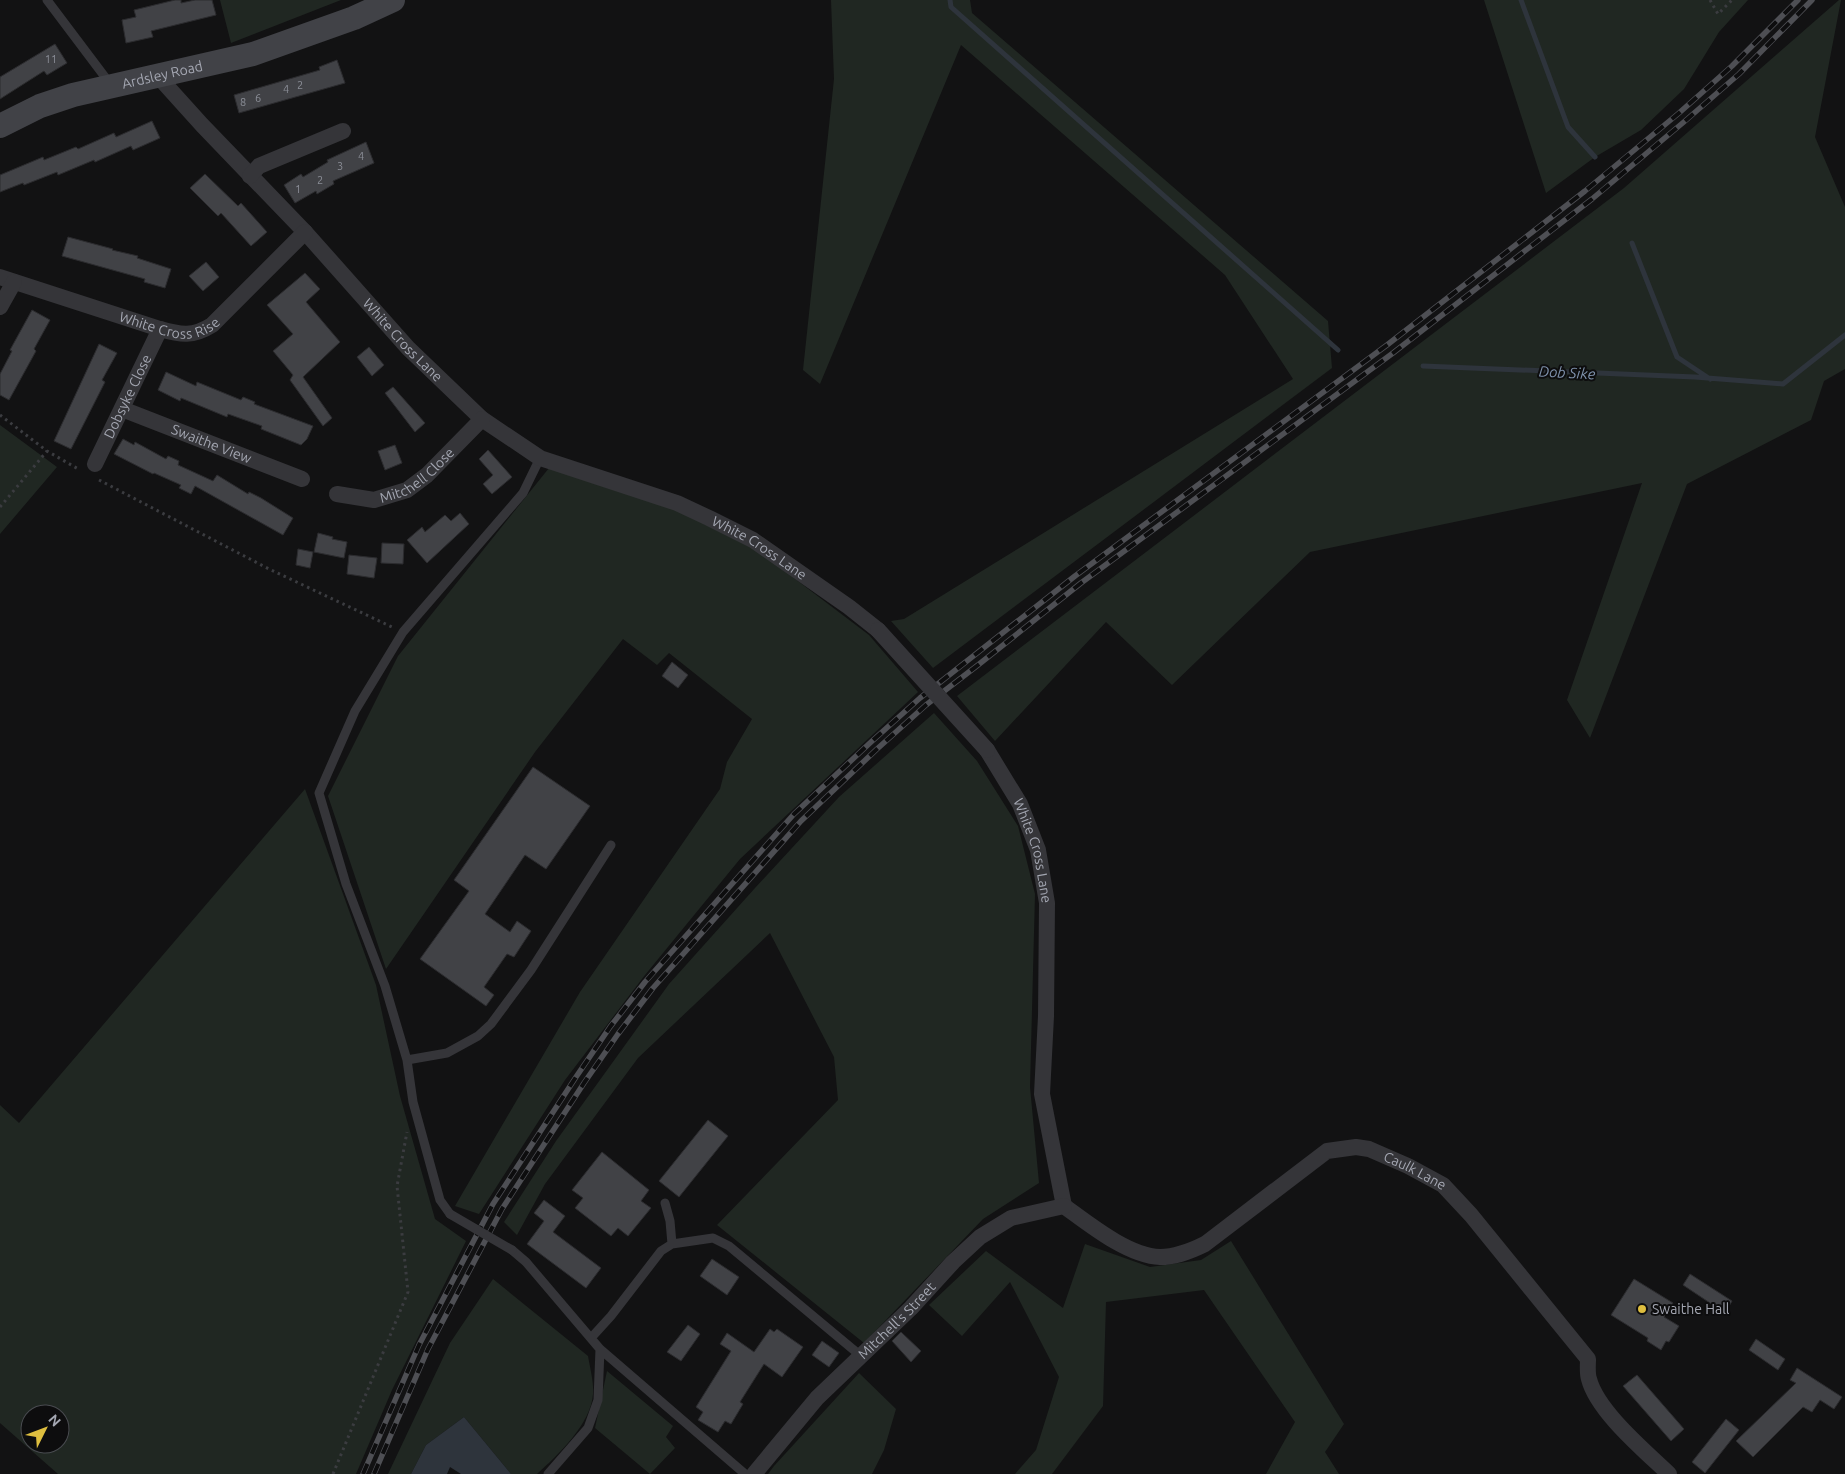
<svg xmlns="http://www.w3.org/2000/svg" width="1845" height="1474" font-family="Ubuntu,sans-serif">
	<rect width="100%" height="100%" fill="#121213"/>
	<path fill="#202722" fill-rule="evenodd" d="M220,0H341L231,43Z
		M831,0H970L972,13L1328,321L1332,368L933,668L891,621L904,619L1293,379L1225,275L961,45L820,384L803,370L834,79Z
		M1484,0H1748L1719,32L1684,89L1641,130L1595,157L1546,193Z
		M1839,0H1841L1815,137L1845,207V369L1824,381L1811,420L1687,484L1590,738L1567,700L1642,483L1310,552L1172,685L1106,622L995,741L957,696L1624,188Z
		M0,425L57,467L0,534Z
		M549,468L675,507L753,547L869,635L918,692L740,859L645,975L565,1080L479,1214L455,1206L580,992L720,789L727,762L752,719L669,653L657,665L623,639L535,752L386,969L328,796L398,656Z
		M934,713L977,761L1018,826L1035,894L1030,1087L1039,1183L983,1219L864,1343L717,1225L838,1100L834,1057L770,933L638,1058L545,1184L517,1235L504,1222L556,1141L669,984L755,888L839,797Z
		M305,789L376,985L400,1096L435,1219L466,1241L392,1390L356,1474H58L0,1423V1105L19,1123ZM30,1414H60V1444H30Z
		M1231,1241L1344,1424L1325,1452L1339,1474H1266L1295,1422L1204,1290L1106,1302L1103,1406L1052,1474H1015L1036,1450L1059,1377L1010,1282L962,1336L929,1305L986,1251L1063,1308L1085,1244L1150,1267L1201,1260Z
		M493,1279L588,1356C590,1368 594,1382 593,1394C591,1424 558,1455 537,1474H511L464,1417L426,1445L411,1474H388L450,1343Z
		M607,1371L673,1426L666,1437L675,1448L650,1474L595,1428Z
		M859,1373L896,1409L884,1450L872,1474H768L774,1466Z"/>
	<path fill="#2e343c" d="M464,1417L511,1474H461L450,1467L447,1474H411L426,1445Z"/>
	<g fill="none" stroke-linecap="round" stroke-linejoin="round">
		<path stroke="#2e343c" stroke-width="5" d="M950,0L951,7L1338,350
			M1521,0L1568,127L1595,157
			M1632,243L1677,357L1710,379
			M1423,366L1695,377L1783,384L1845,335"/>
	</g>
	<path fill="#414246" stroke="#2c2c2f" d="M175,0H181V3L195,0H212L216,15L151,31L153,37L126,43L122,20L136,17L134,10Z
		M55,44L67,63L47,75L44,71L0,99V77Z
		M337,60L345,83L239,113L234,95L320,70L319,67Z
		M152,121L160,138L133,150L131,146L95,162L94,160L58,175L57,172L24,185L23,183L0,192V175L43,157L44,160L76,147L78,149L114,133L116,137Z
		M366,142L374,163L333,181L334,184L317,194L316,191L295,203L284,185L301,174L303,177L328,162L327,160Z
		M205,174L238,206L241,203L267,232L251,246L221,213L218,216L190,188Z
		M68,237L113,249L112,250L138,256L137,258L171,269L165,288L144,282L145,279L62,256Z
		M206,262L219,277L203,291L189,276Z
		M305,273L320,289L306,302L340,342L303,377L332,418L323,426L290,380L293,375L273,351L293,334L267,305Z
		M32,310L50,320L34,349L36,351L9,400L0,395V374L12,351L10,350Z
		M99,344L117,353L102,380L105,382L71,449L54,441Z
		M369,347L384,365L372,376L357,357Z
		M166,372L196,386L197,382L241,400L243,397L255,402L254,404L313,426L307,439L301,445L261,429L262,426L228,414L227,417L181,398L180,401L158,390Z
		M393,387L425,423L415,432L385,393Z
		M123,439L134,445L135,442L166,459L168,456L179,461L178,465L213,481L217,475L248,494L249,492L261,498L293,518L283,535L195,486L191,494L179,488L181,485L154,473L153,474L114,454Z
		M395,445L402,463L385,470L378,451Z
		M488,450L512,477L492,494L483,484L493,475L479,459Z
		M460,513L469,524L427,563L407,540L422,527L425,532L445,515L451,521Z
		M318,533L333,537L332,539L347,542L344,558L314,552Z
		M382,543L404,544L403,564L381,563Z
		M298,549L313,552L310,568L296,565Z
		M349,555L377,558L374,578L347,574Z
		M672,662L688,675L678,688L662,676Z
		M533,767L590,806L546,869L525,855L485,914L510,932L517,921L531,931L514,957L507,954L484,987L494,995L486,1006L420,959L469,891L454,880Z
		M708,1120L728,1136L679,1197L659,1181Z
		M602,1152L649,1190L641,1201L651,1208L628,1236L618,1228L611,1236L575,1208L583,1198L572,1190Z
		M544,1200L565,1216L553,1232L601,1268L586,1288L527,1244L544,1221L534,1213Z
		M712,1259L739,1277L727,1295L700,1276Z
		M1690,1274L1732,1301L1725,1313L1683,1285Z
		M1634,1279L1673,1303L1664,1317L1679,1326L1669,1342L1666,1341L1661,1350L1647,1341L1648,1338L1611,1315Z
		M688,1325L700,1334L681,1361L667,1352Z
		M770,1329L774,1332L777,1329L803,1347L782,1377L764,1364L740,1402L743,1404L731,1424L725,1421L718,1432L698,1420L703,1412L696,1407L731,1351L720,1344L727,1333L754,1352Z
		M901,1332L921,1351L911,1362L892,1341Z
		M1756,1339L1785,1359L1778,1370L1749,1350Z
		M822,1341L839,1353L829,1367L812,1355Z
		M1797,1368L1842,1397L1834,1409L1820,1400L1812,1412L1803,1407L1753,1457L1736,1441L1796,1383L1790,1380Z
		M1637,1375L1684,1429L1671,1441L1623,1386Z
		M1726,1419L1739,1430L1705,1473L1692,1462Z"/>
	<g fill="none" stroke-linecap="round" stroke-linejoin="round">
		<path stroke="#3b3c40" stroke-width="3" stroke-dasharray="2.5 4" stroke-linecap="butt" d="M1710,0L1718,14L1732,0
			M0,415L47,451L80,470
			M99,480L269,569L392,627
			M0,507L47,451
			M333,1474L408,1292L397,1186L407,1132"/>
		<path stroke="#353539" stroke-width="9" d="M47,0L111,85
			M407,1060L447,1053L478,1036L491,1024L531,970L611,845
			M665,1203L670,1221L672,1244
			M450,1214L440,1200L413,1102L407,1060L385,986L346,884L319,793L355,711L403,632L523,493L540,458
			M512,1250L526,1262L600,1349L598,1400L588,1428L548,1474
			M591,1338L611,1316L661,1251L672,1244L713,1238L729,1246L861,1356
			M600,1349L745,1474"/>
		<g stroke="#353539" stroke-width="16">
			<path id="s1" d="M160,76L165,84L202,125L305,232L408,348L482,419L540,458L677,503L709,518L753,540L849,607L878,630"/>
			<path d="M250,176L259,166L343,131"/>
			<path id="s2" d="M0,277L160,329C181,335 193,337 212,325L305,232"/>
			<path d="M0,307L14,282"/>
			<path id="s3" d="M122,409L302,479"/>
			<path id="s4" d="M95,464L160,329"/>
			<path id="s5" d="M337,494L374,500L407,490L427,475L482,419"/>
			<path id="s6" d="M987,750L1020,804L1038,850L1047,903L1046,1016L1042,1094L1064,1206"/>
			<path id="s7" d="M1064,1206C1089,1224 1128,1256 1160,1257C1175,1257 1191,1251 1205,1244L1327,1151L1356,1147L1369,1149L1408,1166L1443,1185L1471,1215L1588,1359C1588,1365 1587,1373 1589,1379C1597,1411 1645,1451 1669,1474"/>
			<path id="s8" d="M754,1474L817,1398L911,1308L953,1262L980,1237L1011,1218L1064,1206"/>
		</g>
		<path stroke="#414247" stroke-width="24" id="s9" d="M0,126L40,106L73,95L253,54L354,18L393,0"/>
		<g stroke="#4e4f54" stroke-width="5.5">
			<path id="rail" d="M363,1474L419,1345L493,1204L576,1077L610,1027L645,982L794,814L871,742L920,698L1075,576L1387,345L1585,191L1679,113L1732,66L1798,0
				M374,1474L428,1349L502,1209L584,1083L618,1034L653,988L801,821L877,749L926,705L978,665L1081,583L1393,353L1592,199L1685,121L1739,74L1812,0"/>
		</g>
		<use href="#rail" stroke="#0d0d0e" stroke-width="4" stroke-dasharray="11" stroke-linecap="butt"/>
		<path stroke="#353539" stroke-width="9" d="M450,1214L512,1250"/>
		<path stroke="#353539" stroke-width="16" d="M878,630L987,750"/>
	</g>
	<circle fill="#debe3f" stroke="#0d0d0e" stroke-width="2" cx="1642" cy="1309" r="5"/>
	<g text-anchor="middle" stroke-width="4" stroke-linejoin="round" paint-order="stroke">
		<g font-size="11" fill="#8b8e97">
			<text x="51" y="63">11</text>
			<text x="300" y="89">2</text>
			<text x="286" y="93">4</text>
			<text x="258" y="102">6</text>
			<text x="243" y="106">8</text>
			<text x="361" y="160">4</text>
			<text x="340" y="170">3</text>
			<text x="320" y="184">2</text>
			<text x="298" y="193">1</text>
		</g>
		<g font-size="14" fill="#a4a7b2" stroke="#0d0d0e">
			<text dy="5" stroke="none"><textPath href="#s9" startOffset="171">Ardsley Road</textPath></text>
			<text dy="5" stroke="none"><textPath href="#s2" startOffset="178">White Cross Rise</textPath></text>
			<text dy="5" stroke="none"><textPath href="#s1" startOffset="359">White Cross Lane</textPath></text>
			<text dy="5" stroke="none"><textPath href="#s4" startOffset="75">Dobsyke Close</textPath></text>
			<text dy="5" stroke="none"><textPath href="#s3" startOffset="96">Swaithe View</textPath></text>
			<text dy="5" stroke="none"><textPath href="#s5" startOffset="88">Mitchell Close</textPath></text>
			<text dy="5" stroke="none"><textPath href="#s1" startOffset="779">White Cross Lane</textPath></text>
			<text dy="5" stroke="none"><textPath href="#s6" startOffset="112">White Cross Lane</textPath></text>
			<text dy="5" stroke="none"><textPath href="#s7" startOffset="404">Caulk Lane</textPath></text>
			<text dy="5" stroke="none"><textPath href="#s8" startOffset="210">Mitchell's Street</textPath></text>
		</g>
		<g font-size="14" fill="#a4a7b2" stroke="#0d0d0e" text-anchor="start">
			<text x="1652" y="1314">Swaithe Hall</text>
		</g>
		<g font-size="15" font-style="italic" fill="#7e90aa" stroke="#0d0d0e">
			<text transform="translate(1567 373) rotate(3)" y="5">Dob Sike</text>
		</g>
	</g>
	<g transform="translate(45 1429) rotate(48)"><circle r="24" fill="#0d0d0e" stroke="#494b50"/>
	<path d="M0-4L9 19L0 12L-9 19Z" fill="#debe3f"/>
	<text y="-8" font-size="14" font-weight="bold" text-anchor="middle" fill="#a4a7b2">N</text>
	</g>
</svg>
